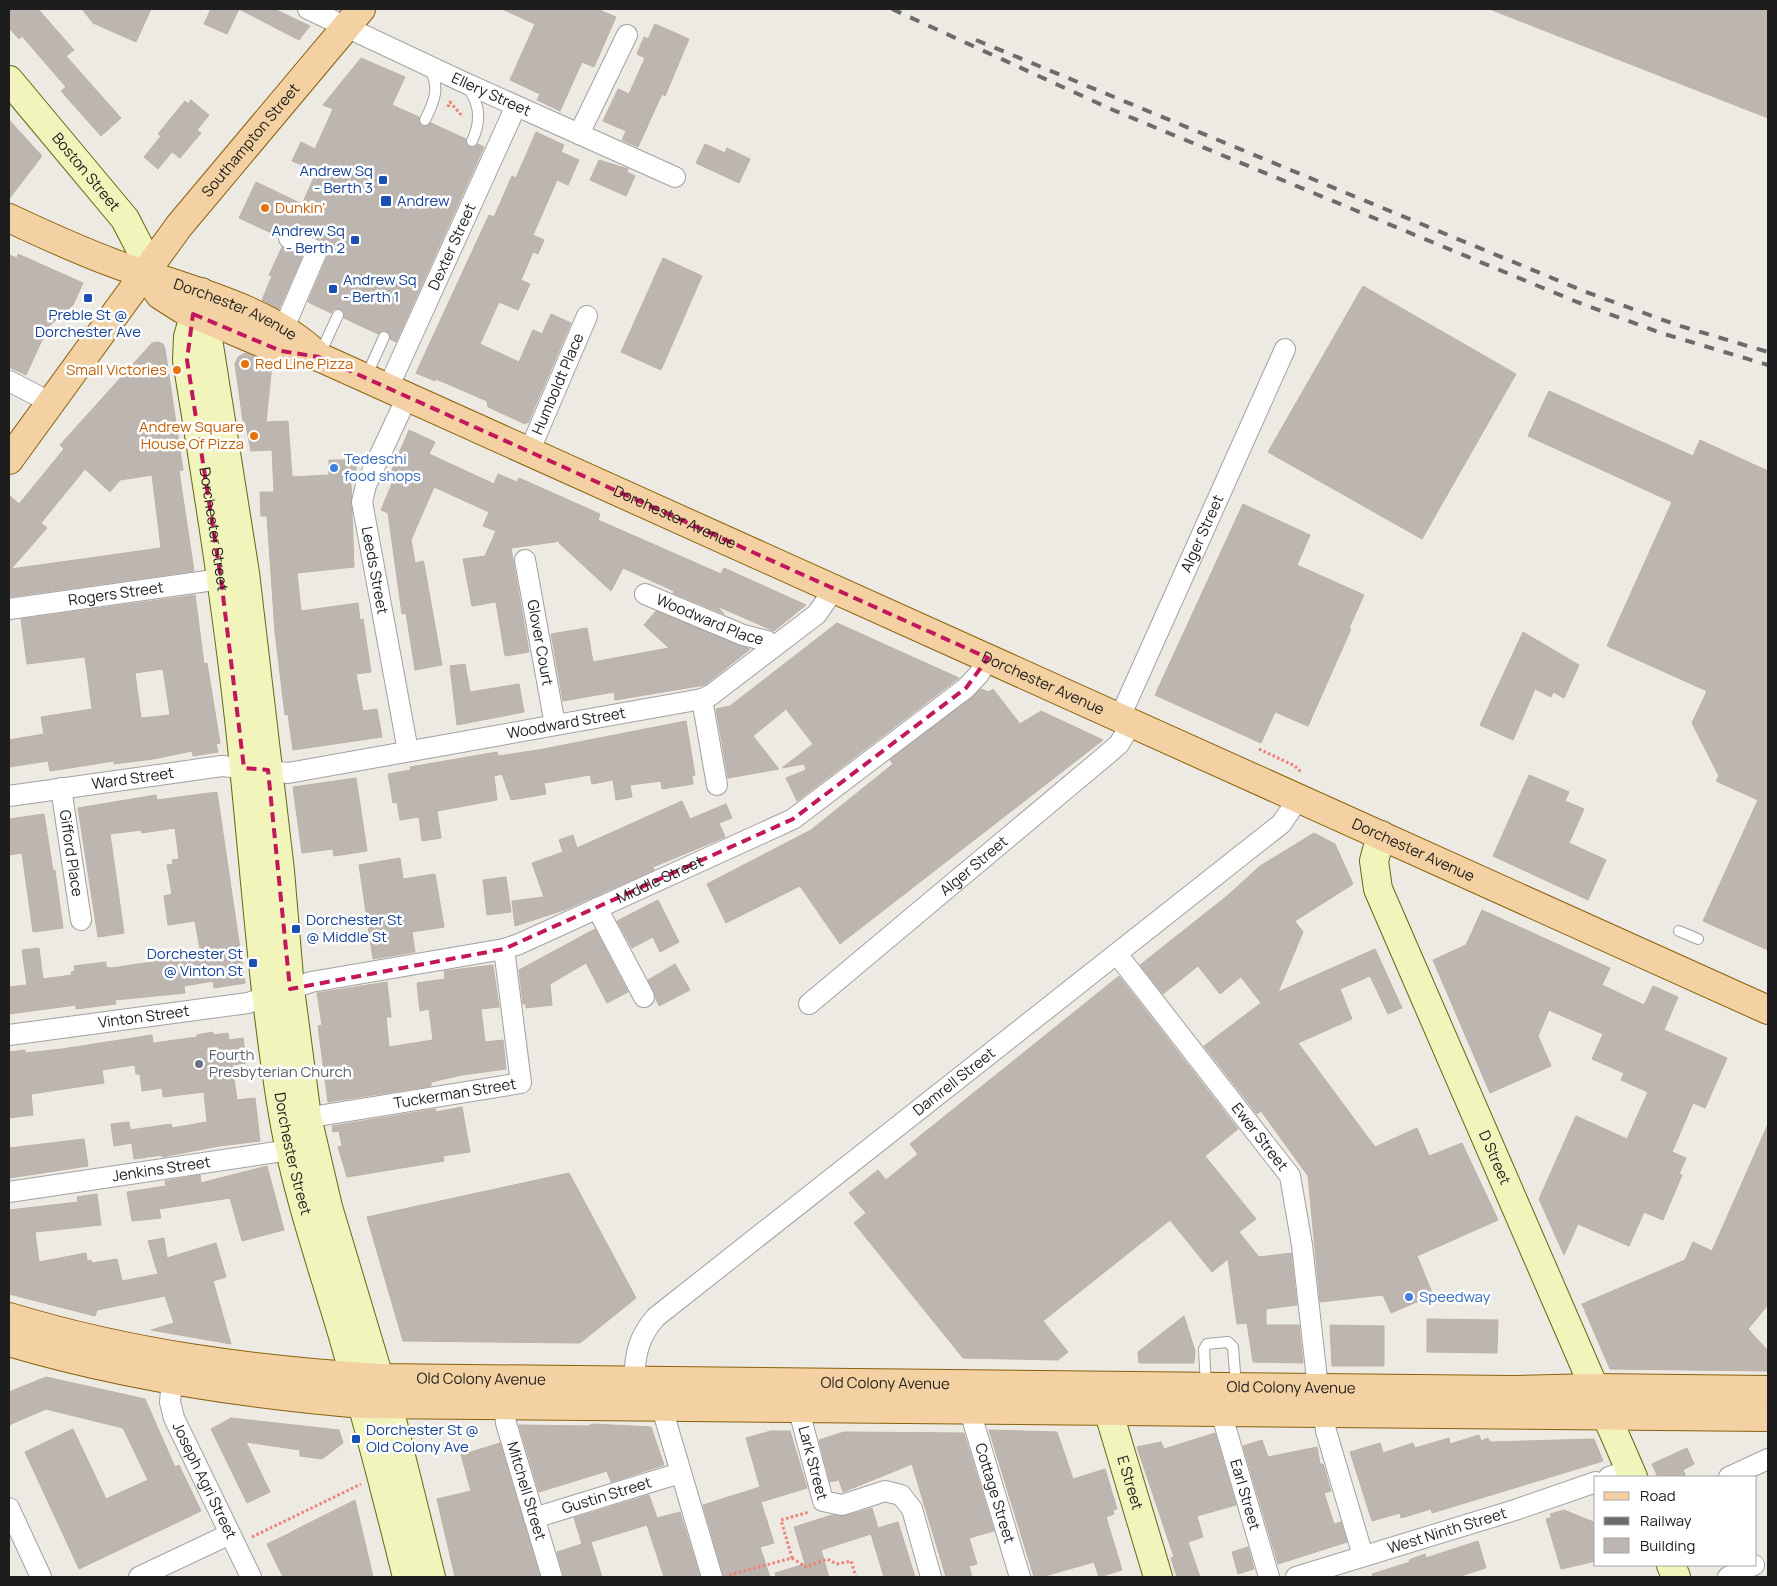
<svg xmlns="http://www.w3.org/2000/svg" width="1777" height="1586" font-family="Manrope,sans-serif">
	<rect width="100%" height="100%" fill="#edeae3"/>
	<path fill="#bdb6b0" stroke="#beb1a7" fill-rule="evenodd" d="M9,9H38L74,50L66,56L121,118L101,136L61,91L66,87L22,36L19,39L9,28Z
		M82,9H151L136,42L93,23Z
		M211,9H239L227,34L204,24Z
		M239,9H274L310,26L299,40Z
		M502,9H597L616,17L594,67L582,62L560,111L537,100L540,94L510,80L535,24Z
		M1492,9H1768V118L1492,10Z
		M655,24L689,39L665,96L662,94L638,147L622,140L626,131L603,121L618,89L629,94L645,58L637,54L644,37L648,39Z
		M361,58L405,77L392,105L419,117V123L422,126L431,123L466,139L469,147L473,148L478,144L484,147L396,342L390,339L387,331L383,330L378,334L344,318V311L340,309H334L331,313L308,302L328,255L329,249L322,240L288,226L282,229L278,236L239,218L256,182L302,204L317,171L292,161L301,142L315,149L333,109L323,105Z
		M191,100L209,115L197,130L201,133L180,158L172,152L158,169L144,157L161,136L158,134L185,101L188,104Z
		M9,120L42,156L9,199Z
		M536,132L564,145L561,152L579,160L568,185L557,180L533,235L544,240L538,254L533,252L521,280L530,284L518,310L499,302L480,344L519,362L533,330L542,334L551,314L571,323L528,423L526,422L525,424L488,407L487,401L436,379L435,381L416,373L489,215L494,217L512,176L516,178Z
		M705,144L725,153L727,148L750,159L739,183L696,163Z
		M599,160L628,169L627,172L635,176L626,196L590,180Z
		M282,247L302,257L279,309L262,300L272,276L269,275Z
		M18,254L83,283L73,305L48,327L26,375L9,367V255L17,258Z
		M663,258L702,276L661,370L621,352Z
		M1363,286L1516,374L1422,539L1268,452Z
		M158,342L163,344L165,349L183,470L179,471L194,571L9,597V495L19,504L64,449L60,445L152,343ZM85,469L110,492L120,480L152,475L161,548L11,569L47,528L41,523Z
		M245,353L272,364L266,422L288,421L292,477L329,475V460H359L351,484L354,567L297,573L301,611L358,603L360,620L363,619L371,672L356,674L363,711L377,709L382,737L293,750L288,714L285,715L275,632L267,516H261L260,492H274L272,450L251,451L245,421H243L235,364L238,357Z
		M1549,391L1693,456L1700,440L1768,471V950L1703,921L1758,800L1716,781L1719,776L1692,723L1707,691L1607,646L1672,502L1528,436Z
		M409,430L435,442L429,454L494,484L498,474L517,482L519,478L600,514L598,520L721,574L724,568L806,605L774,631L717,606L724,614L673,593L674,591L623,568L611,591L559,543L561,541L511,548L529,652L505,656L496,602L472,606L463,559L485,556L496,531L483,526L489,512L434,487L411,540L415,563L423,561L424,564L442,665L415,670L406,613L402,614L388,513L381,510L393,481L388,479Z
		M1243,504L1310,535L1297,565L1364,595L1349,628L1351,629L1308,726L1275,712L1261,743L1155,695Z
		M195,595L204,664L207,663L220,743L216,744L218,752L193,756L192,751L153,759L114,764V761L50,771L48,761L9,767V740L44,734L41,717L92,709L85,657L27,664L21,619ZM163,669L170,715L141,718L135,673Z
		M656,611L750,649L705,685L615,700L614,692L563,701L551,634L587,628L593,662L669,648L644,625Z
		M837,623L959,678L797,801L786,778L806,770L804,764L782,768L813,744L786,709L753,736L779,769L728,778L716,709L730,706Z
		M1523,632L1579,665L1564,698L1553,692L1551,697L1535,689L1513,740L1480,725Z
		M465,664L470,692L519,684L524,712L457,725L450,666Z
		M981,689L989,692L993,689L1020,724L1041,711L1103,740L840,944L800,886L726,923L707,884L811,830L893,764L890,760Z
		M686,721L695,775L692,776L693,784L662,789L661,781L630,785L632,797L616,800L613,780L592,784L590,775L544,783L546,794L511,800L502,774L494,776L497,800L437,811L441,838L422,841L419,817L400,820L397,802L393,803L388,774L411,770L410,767L497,752L498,756L538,750Z
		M1529,775L1569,792L1565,801L1584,809L1569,843L1606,860L1588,900L1493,856Z
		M356,778L367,851L334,856L333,849L302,853L293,787Z
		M217,792L245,983L214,988L213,981L184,986L185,993L115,1000L116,1004L76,1009V1005L9,1014V987L27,985L22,950L39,948L43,979L72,975L71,972L75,971L74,966L106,962V967L111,968L201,955L195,921L168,925L164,896L172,894L167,865L173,864L172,860L179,859L175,828L142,833L141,830L110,834L124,933L98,937L78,808L156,795L157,800Z
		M682,801L690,819L726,804L732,818L719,823L725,837L653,867L654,870L564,910L515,926L512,901L544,897L532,863L563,852L559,840L573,835L577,848Z
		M44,814L53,871L55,870L63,928L33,932L22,853L9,855V819Z
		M1314,833L1335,844L1353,884L1295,921L1303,932L1278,992L1375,949L1402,1008L1388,1014L1370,976L1340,989L1352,1019L1298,1043L1375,1147L1417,1128L1429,1156L1462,1143L1498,1220L1417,1256L1433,1295L1391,1313L1383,1295L1320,1302L1308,1176L1261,1111L1257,1114L1204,1046L1261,1003L1241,977L1220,994L1198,966L1163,994L1140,965L1227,896L1260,866Z
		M400,858L403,879L435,874L444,927L412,932L415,952L373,959L359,865Z
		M506,877L511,912L487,915L483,880Z
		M658,900L679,942L660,952L653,937L632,948L617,921Z
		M1482,910L1610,968L1602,985L1644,1005L1653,986L1678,997L1664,1030L1727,1058L1705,1108L1693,1103L1672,1152L1686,1158L1679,1174L1682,1175L1663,1220L1644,1212L1629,1246L1578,1224L1564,1255L1539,1199L1576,1116L1627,1139L1648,1092L1621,1080L1624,1073L1592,1059L1603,1034L1549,1010L1538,1036L1551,1066L1490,1093L1433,960L1466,945Z
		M595,929L628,992L607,1003L586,963L550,984L552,1005L526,1008V1004H523L519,970Z
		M675,964L690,990L659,1006L648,980Z
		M493,965L499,1007L481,1009L485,1042L503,1040L506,1069L462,1075L431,1082V1086L328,1102L318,1026L322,1025L317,993L387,982L391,1017H386L389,1047L433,1040L429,1009L420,1011L417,983L445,979L444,971Z
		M1119,976L1238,1129L1205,1156L1256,1219L1239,1232L1259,1257L1291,1253L1297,1305L1266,1309V1325H1299L1303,1363L1253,1362L1247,1323L1237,1324L1228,1259L1212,1272L1170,1220L1043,1321L1068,1352L1058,1360L963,1358L854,1223L866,1213L849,1193L878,1170L886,1180L918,1154L910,1144Z
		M213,1032V1035L228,1033L229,1040L243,1038L246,1063L232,1065L237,1100L255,1098L260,1141L219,1146L162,1157V1155L134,1159L130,1130L171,1124L172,1128L207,1122L204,1092L163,1097L162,1088L142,1091L140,1074H136L135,1065L102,1070L104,1083L31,1094L33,1115L9,1118V1052L25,1050V1053L62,1049L152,1035L153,1043L197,1037V1035Z
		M462,1107L470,1152L443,1156L444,1161L347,1177L338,1147L342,1146L339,1131L333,1132L332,1126L435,1109L436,1112Z
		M129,1122L132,1143L114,1146L111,1124Z
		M1768,1124V1305L1748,1329L1768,1351V1371L1610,1369L1582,1304L1685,1260L1693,1242L1712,1251Z
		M84,1139L88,1166L9,1178V1148Z
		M267,1166L284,1230L242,1241L230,1198L159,1209L161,1218L132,1221L127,1192L166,1186L165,1181L200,1175L201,1183Z
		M569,1173L636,1298L580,1343L403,1341L367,1217Z
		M97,1194L101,1225L35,1232L39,1262L86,1253L87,1261L91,1260L92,1263L117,1259L122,1281L158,1274L148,1241L164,1238L167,1258L216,1243L226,1277L213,1281L231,1344L151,1330L174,1323L165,1296L97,1310L95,1316L9,1294V1210L78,1202L77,1197Z
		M1184,1316L1195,1351L1194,1363H1139L1138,1352Z
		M1427,1319L1498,1320L1497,1353L1427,1352Z
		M1330,1325L1384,1326V1366H1332Z
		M46,1377L145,1399L175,1467L179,1465L201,1511L79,1569L25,1452L73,1429L106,1499L148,1480L123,1428L46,1409L9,1425V1392Z
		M231,1418L339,1430L343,1443L322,1459L300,1456V1450L246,1442L270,1492L247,1503L211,1429Z
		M593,1424L651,1427L664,1465L611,1482L607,1471L539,1492L519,1425L588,1426Z
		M989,1430L1057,1432L1073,1479L1105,1469L1117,1509L1113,1510L1114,1514L1106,1517L1122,1570L1099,1577L1094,1562L1041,1577H1034Z
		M771,1431H790L807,1488L761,1502L774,1543L760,1547L770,1577H724L703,1505L760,1487L746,1438Z
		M844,1432L964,1433L994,1531L969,1538L977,1564L969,1566L972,1577H946L912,1464L843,1492L839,1480L830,1482L819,1440Z
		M1215,1433L1236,1505L1197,1516L1203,1537L1188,1542L1200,1577H1177L1171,1558L1174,1557L1137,1447L1161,1442L1164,1449Z
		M1479,1435L1481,1441L1488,1438L1490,1442L1594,1439L1603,1461L1432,1513L1431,1509L1401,1518L1400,1513L1372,1521L1350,1452L1380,1443L1383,1453L1413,1443L1415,1448L1449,1438L1450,1444Z
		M1262,1440L1268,1457L1317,1447L1320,1464H1323L1331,1491L1324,1493L1334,1524L1341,1522L1347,1542L1278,1564L1243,1446Z
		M500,1443L540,1577H455L437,1499L471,1491L461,1455Z
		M1687,1448L1694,1464L1683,1470L1686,1477H1658L1652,1464Z
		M649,1495L657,1518L680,1512L700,1577H664L647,1525L591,1542L602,1577H564L557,1552L582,1544L574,1518Z
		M355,1500L373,1577H283L267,1544L290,1533L291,1536V1532Z
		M872,1508L878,1528L898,1522L915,1577H884L871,1534L821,1550L829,1577H776L775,1573L805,1564L794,1527L832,1515L845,1516Z
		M1564,1510L1596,1523V1561L1561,1569L1546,1519L1552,1517L1550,1514Z
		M1478,1541L1486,1568L1457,1577H1373L1372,1574L1410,1562L1409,1560L1425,1554L1426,1558Z
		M1248,1547L1254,1569L1238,1574L1232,1552Z"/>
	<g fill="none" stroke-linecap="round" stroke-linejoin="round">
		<g stroke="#a1a1a1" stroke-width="12">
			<path id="lane" d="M467,87C481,104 481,122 472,141
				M425,120C434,102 441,87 429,68
				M319,356L338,315
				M366,377L384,337
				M1679,931L1698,939
				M1206,1386L1204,1349L1207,1344L1228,1342L1233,1347L1236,1386"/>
		</g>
		<g stroke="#a1a1a1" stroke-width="22">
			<g id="street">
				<path id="s1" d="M308,9L461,81L675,177"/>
				<path d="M579,134L627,35"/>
				<path d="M283,330L317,251L289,238"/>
				<path d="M9,381L38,396L50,405"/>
				<path id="s2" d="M388,388L516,106"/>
				<path id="s3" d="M407,397L366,485L362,502L408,751"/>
				<path id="s4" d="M529,452L587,316"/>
				<path id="s5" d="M525,560L555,725"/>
				<path id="s6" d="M645,594L743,635L767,641L773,647"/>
				<path id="s7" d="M9,609L221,579"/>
				<path d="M702,699L717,785"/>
				<path id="s8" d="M1120,717L1285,349"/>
				<path id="s9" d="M61,788L81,920"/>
				<path id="s10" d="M9,796L222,766L288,773L702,699L711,695L817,614L834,589"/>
				<path d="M597,908L644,997"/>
				<path id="s11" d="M1117,954L1290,1176L1302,1245L1318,1388"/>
				<path id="s12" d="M809,1004L1110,752L1119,744L1132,723"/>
				<path id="s13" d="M9,1035L248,1003L311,982L504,949L519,944L793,819L966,688L979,674L988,658"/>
				<path id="s14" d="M293,1120L521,1083L504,949"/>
				<path id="s15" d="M9,1192L303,1148"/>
				<path id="s16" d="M172,1380L170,1402L174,1418L251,1577"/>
				<path id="s17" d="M634,1381C635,1355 638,1337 656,1317L1281,824L1299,798"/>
				<path id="s18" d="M504,1404L506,1423L552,1577"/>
				<path d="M661,1405L712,1577"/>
				<path id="s19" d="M798,1407L823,1501L842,1505L885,1491L901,1495L912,1509L931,1577"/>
				<path id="s20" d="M969,1408L1020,1577"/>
				<path id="s21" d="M1221,1412L1269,1577"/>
				<path d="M1324,1413L1326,1431L1363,1556"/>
				<path d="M1609,1477L1630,1470"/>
				<path d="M1729,1477L1768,1459"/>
				<path d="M9,1508L41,1577"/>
				<path id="s22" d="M534,1518L680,1473"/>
				<path d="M139,1577L230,1534"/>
				<path id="s23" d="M1296,1577L1515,1510L1596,1482"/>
				<path d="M1728,1577L1754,1565"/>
			</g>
		</g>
		<g stroke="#606b0d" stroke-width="30">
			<g id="secondary">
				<path id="s24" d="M9,80L125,219L141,250L145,274"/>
				<path id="s25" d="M201,292L188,337L187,360C209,495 231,631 244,767C256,885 264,1003 284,1120C297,1194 322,1265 343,1336C366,1416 387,1496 407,1577"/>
				<path d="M202,301L245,573L280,871L290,989L307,1117L328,1207L393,1424L431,1577"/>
				<path id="s26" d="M1381,835L1374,861L1378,889L1633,1477"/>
				<path id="s27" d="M1107,1388L1108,1410L1158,1577"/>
				<path d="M1671,1565L1676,1577"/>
			</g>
		</g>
		<g stroke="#8a610b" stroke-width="30">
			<g id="primary">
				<path id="s28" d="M9,218C43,234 78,250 113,263C177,287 271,307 319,357"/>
				<path id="s29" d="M145,274L160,295L182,309L281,351L319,357L1768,1010"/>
				<path id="s30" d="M9,460L179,226L361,9"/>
				<path id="s31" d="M9,1317C131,1354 252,1370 380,1378L1513,1390L1594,1388L1768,1390"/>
				<path d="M9,1342C124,1376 243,1394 363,1404L1768,1417"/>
			</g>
		</g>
		<path stroke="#ef8173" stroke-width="3" stroke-dasharray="2.5 2.5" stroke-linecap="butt" d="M448,107L450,102L463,117
			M1259,749L1295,766L1302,773
			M252,1537L361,1484
			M792,1558L806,1567L827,1559L837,1564L851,1561L856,1577
			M729,1575L792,1558L781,1520L809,1512"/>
		<use href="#lane" stroke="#fff" stroke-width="10"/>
		<use href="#street" stroke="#fff" stroke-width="20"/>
		<use href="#secondary" stroke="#f1f4bb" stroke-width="28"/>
		<use href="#primary" stroke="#f4d1a2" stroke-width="28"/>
		<path stroke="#6b6b6b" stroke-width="4" stroke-dasharray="10 10" stroke-linecap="butt" d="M892,9L1113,110L1577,302L1661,333L1768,365
			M976,40L1586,292L1677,325L1768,352"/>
	</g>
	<path fill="none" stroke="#c2185b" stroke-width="4" stroke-dasharray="10 6" stroke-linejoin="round" d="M193,314L281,351L319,357L988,658L966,688L793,819L504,949L290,989L268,770L244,768L221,579L187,360Z"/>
	<g fill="#1a4fb4" stroke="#fff" stroke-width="2">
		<rect x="378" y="175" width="10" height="10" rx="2.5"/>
		<rect x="380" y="195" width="12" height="12" rx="2.5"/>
		<rect x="350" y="235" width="10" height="10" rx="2.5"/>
		<rect x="328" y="284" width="10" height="10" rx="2.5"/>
		<rect x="83" y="293" width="10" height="10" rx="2.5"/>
		<rect x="291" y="924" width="10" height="10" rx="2.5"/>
		<rect x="248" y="958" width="10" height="10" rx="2.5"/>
		<rect x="351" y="1434" width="10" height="10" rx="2.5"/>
	</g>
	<g fill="#e8710a" stroke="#fff" stroke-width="2">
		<circle cx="265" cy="208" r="5"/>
		<circle cx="245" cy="364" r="5"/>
		<circle cx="177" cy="370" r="5"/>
		<circle cx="254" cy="436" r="5"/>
	</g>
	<g fill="#3f7fe0" stroke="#fff" stroke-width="2">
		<circle cx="334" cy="468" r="5"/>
		<circle cx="1409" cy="1297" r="5"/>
	</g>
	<circle fill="#6b7280" stroke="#fff" stroke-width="2" cx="199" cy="1064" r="5"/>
	<g text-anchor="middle" stroke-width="5" stroke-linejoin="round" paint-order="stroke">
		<g font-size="15" fill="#1d1d1d" stroke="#fff">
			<text dy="5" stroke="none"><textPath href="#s1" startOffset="202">Ellery Street</textPath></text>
			<text dy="5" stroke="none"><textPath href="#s30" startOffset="401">Southampton Street</textPath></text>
			<text dy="5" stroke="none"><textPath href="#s24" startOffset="120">Boston Street</textPath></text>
			<text dy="5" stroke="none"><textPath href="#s2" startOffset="155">Dexter Street</textPath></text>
			<text dy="5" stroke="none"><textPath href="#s28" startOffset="244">Dorchester Avenue</textPath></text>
			<text dy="5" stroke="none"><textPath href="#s4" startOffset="74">Humboldt Place</textPath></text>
			<text dy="5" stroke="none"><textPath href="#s29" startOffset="588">Dorchester Avenue</textPath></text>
			<text dy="5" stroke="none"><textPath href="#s25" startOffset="241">Dorchester Street</textPath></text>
			<text dy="5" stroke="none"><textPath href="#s8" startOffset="201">Alger Street</textPath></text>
			<text dy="5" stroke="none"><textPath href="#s3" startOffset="184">Leeds Street</textPath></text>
			<text dy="5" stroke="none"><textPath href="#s7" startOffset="108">Rogers Street</textPath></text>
			<text dy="5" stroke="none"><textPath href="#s6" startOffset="70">Woodward Place</textPath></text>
			<text dy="5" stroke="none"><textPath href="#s5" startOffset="84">Glover Court</textPath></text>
			<text dy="5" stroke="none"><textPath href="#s29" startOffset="992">Dorchester Avenue</textPath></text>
			<text dy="5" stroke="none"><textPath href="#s10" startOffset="564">Woodward Street</textPath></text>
			<text dy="5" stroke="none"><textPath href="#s10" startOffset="125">Ward Street</textPath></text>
			<text dy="5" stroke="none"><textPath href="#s29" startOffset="1398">Dorchester Avenue</textPath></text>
			<text dy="5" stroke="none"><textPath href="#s9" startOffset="66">Gifford Place</textPath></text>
			<text dy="5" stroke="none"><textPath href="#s12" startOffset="215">Alger Street</textPath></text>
			<text dy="5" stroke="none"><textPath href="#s13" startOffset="674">Middle Street</textPath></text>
			<text dy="5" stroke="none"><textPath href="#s13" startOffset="136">Vinton Street</textPath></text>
			<text dy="5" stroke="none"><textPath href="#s17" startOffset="449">Damrell Street</textPath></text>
			<text dy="5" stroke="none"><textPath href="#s14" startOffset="164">Tuckerman Street</textPath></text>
			<text dy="5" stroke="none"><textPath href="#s11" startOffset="232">Ewer Street</textPath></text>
			<text dy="5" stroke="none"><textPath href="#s25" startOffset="871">Dorchester Street</textPath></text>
			<text dy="5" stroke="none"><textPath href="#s26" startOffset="348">D Street</textPath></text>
			<text dy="5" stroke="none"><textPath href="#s15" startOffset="154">Jenkins Street</textPath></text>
			<text dy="5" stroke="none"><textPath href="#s31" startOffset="478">Old Colony Avenue</textPath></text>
			<text dy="5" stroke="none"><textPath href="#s31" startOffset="882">Old Colony Avenue</textPath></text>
			<text dy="5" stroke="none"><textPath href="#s31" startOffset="1288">Old Colony Avenue</textPath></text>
			<text dy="5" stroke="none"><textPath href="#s19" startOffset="58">Lark Street</textPath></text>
			<text dy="5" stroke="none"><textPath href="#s16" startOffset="108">Joseph Agri Street</textPath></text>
			<text dy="5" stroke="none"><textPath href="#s27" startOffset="98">E Street</textPath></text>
			<text dy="5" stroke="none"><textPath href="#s18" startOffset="90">Mitchell Street</textPath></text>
			<text dy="5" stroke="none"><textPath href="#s20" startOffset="89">Cottage Street</textPath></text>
			<text dy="5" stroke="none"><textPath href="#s21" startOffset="86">Earl Street</textPath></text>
			<text dy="5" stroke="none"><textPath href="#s22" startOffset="76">Gustin Street</textPath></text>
			<text dy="5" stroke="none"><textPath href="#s23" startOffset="158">West Ninth Street</textPath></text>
		</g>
		<g font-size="15" fill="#164399" stroke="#fff" text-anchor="start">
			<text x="373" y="176" text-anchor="end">Andrew Sq<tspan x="373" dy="17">- Berth 3</tspan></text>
			<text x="397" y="206">Andrew</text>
			<text x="345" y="236" text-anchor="end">Andrew Sq<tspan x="345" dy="17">- Berth 2</tspan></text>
			<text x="343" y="285">Andrew Sq<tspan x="343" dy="17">- Berth 1</tspan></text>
			<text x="88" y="320" text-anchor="middle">Preble St @<tspan x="88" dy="17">Dorchester Ave</tspan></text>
			<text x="306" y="925">Dorchester St<tspan x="306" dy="17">@ Middle St</tspan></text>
			<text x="243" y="959" text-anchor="end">Dorchester St<tspan x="243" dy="17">@ Vinton St</tspan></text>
			<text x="366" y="1435">Dorchester St @<tspan x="366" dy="17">Old Colony Ave</tspan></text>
		</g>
		<g font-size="15" fill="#c56008" stroke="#fff" text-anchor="start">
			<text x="275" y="213">Dunkin'</text>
			<text x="255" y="369">Red Line Pizza</text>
			<text x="167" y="375" text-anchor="end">Small Victories</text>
			<text x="244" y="432" text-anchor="end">Andrew Square<tspan x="244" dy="17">House Of Pizza</tspan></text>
		</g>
		<g font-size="15" fill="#366cbe" stroke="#fff" text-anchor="start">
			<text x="344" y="464">Tedeschi<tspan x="344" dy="17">food shops</tspan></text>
			<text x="1419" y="1302">Speedway</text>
		</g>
		<g font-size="15" fill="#5b616d" stroke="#fff" text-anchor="start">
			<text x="209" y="1060">Fourth<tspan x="209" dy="17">Presbyterian Church</tspan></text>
		</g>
	</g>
	<rect width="1777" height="1586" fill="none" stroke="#1d1d1d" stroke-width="20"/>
	<rect x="1594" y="1476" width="162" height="90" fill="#ffffff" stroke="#a5a5a5"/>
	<rect x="1604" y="1492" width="25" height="8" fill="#f4d1a2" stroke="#a5a5a5"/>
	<text x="1640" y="1501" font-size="15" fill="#1d1d1d">Road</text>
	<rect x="1604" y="1517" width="25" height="8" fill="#6b6b6b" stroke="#a5a5a5"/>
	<text x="1640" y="1526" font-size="15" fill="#1d1d1d">Railway</text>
	<rect x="1604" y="1538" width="25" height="15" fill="#bdb6b0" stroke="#a5a5a5"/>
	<text x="1640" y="1551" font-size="15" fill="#1d1d1d">Building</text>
</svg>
